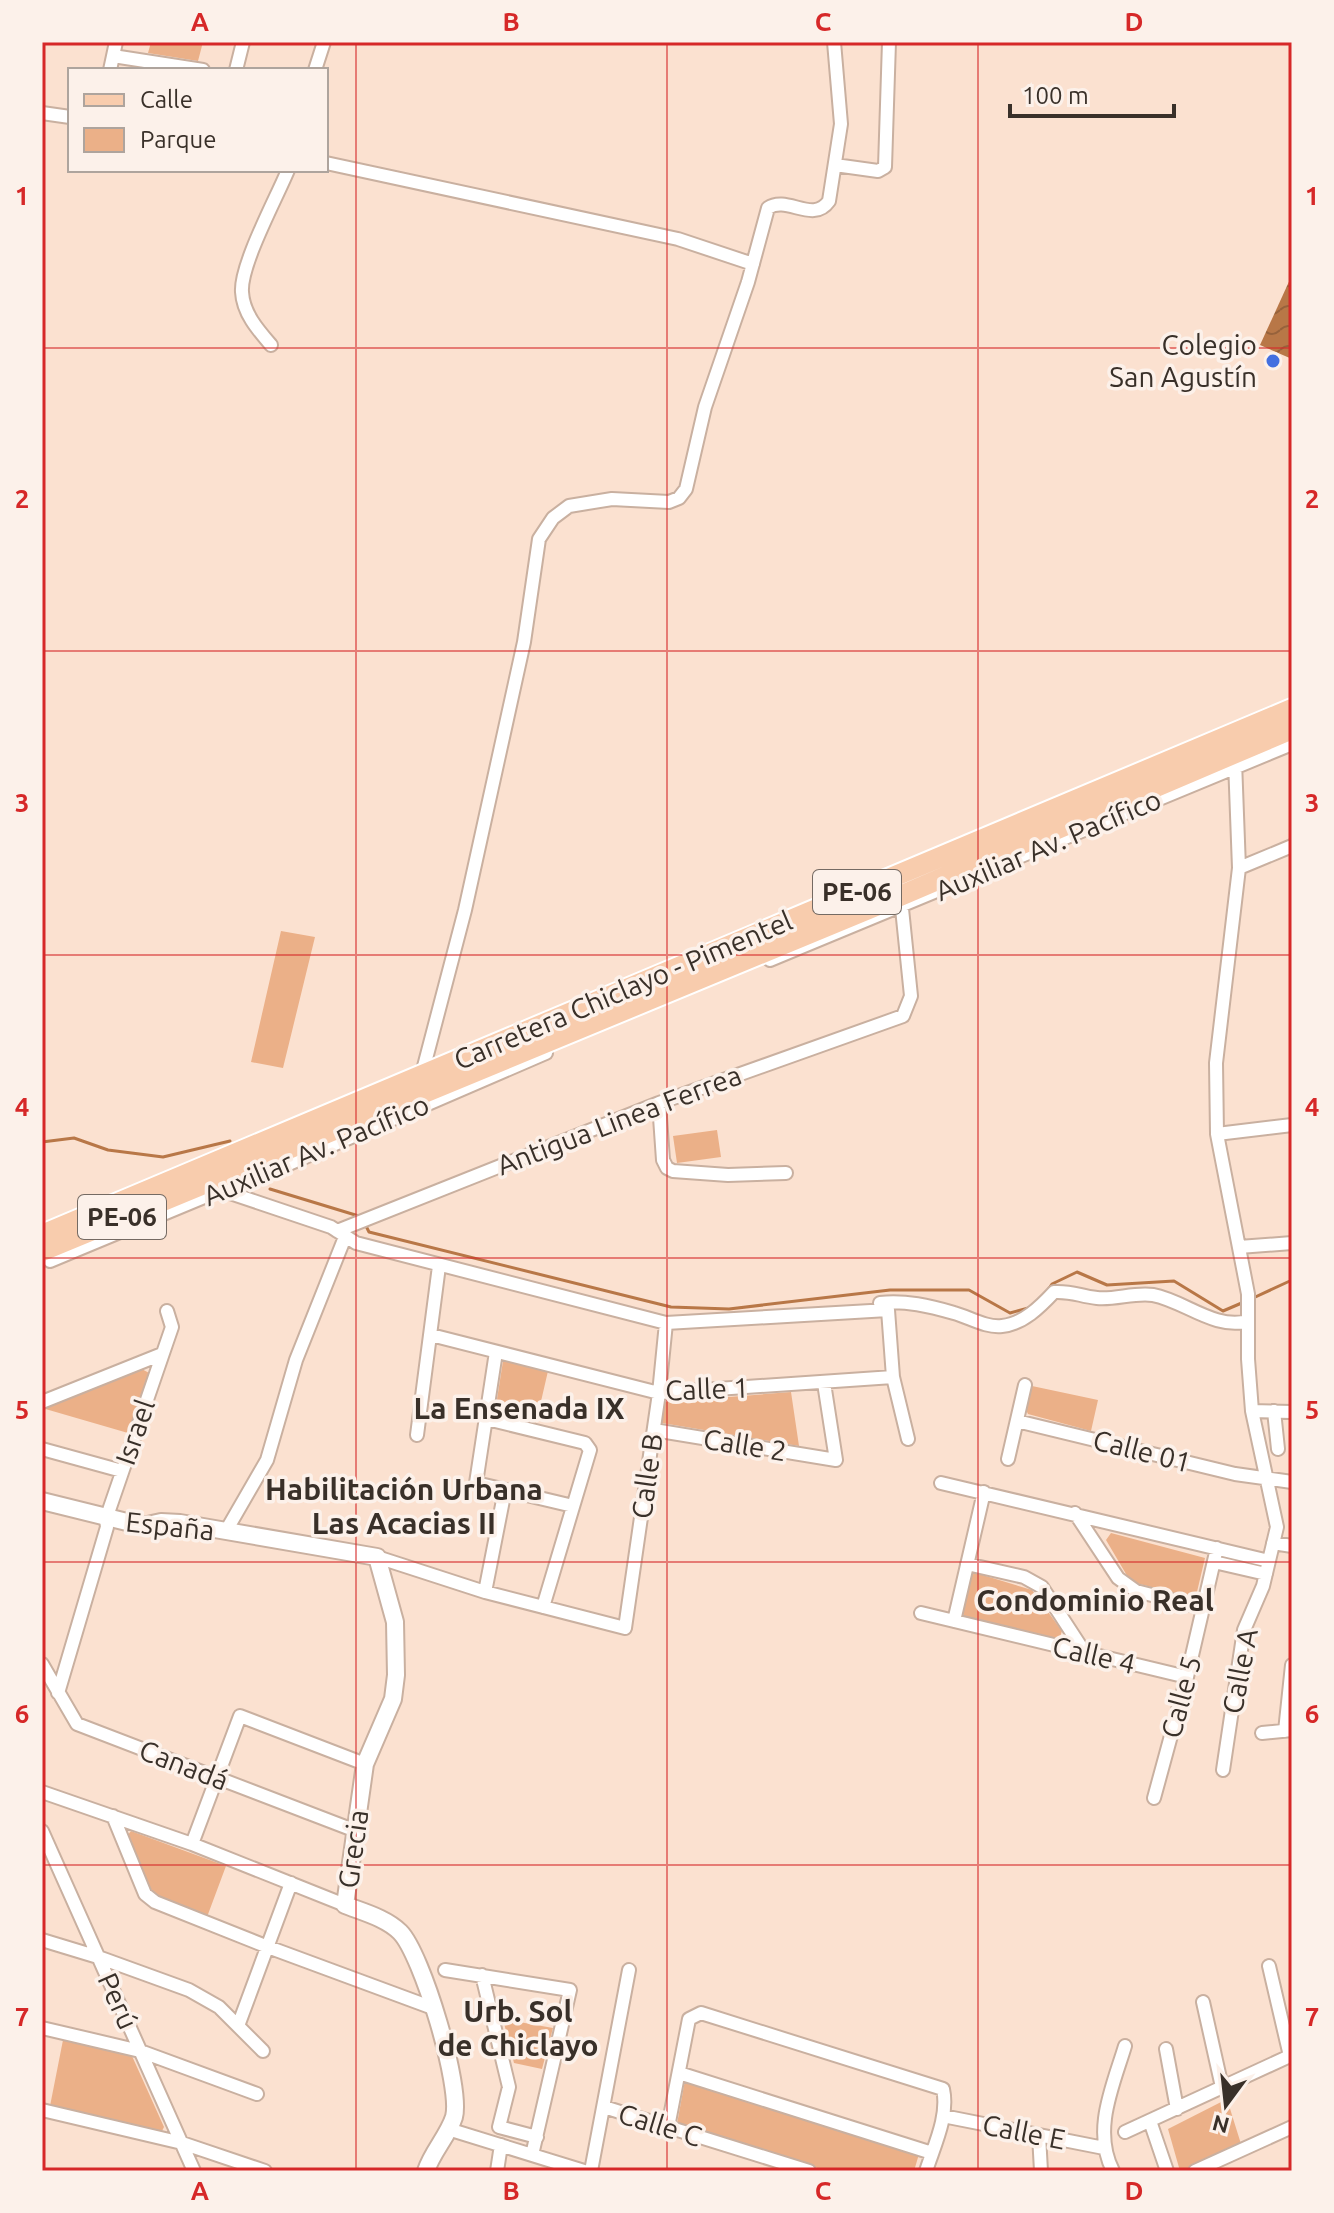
<svg xmlns="http://www.w3.org/2000/svg" width="1334" height="2213" font-family="Ubuntu,sans-serif">
	<defs>
		<pattern id="water-waves" width="16" height="10" patternUnits="userSpaceOnUse" patternTransform="scale(2)"><rect width="16" height="10" fill="#b87747"/><path d="M0 5q4-4 8 0t8 0" fill="none" stroke="#97623b"/></pattern>
	</defs>
	<rect width="100%" height="100%" fill="#fbe1d0"/>
	<path fill="#ebb088" d="M151,42H203L198,61L148,53Z
		M281,931L315,937L283,1068L251,1062Z
		M717,1130L721,1157L677,1163L673,1136Z
		M503,1361L548,1371L536,1423L495,1412Z
		M138,1367L151,1374L128,1433L42,1408Z
		M1032,1386L1098,1400L1091,1431L1028,1414L1026,1410Z
		M791,1392L799,1446L662,1423L665,1402Z
		M1111,1533L1205,1558L1196,1596L1191,1598L1136,1583L1129,1579L1106,1540Z
		M976,1573L1032,1590L1062,1631L1060,1637L1056,1638L964,1616L961,1610L971,1575Z
		M131,1831L226,1866L207,1917L156,1900L127,1836Z
		M503,2019L553,2028L542,2069L514,2063Z
		M63,2040L132,2056L164,2127L161,2133L50,2106Z
		M685,2080L919,2154L914,2171H827L677,2124Z
		M1227,2099L1241,2144L1187,2171H1180L1168,2129Z"/>
	<path fill="url(#water-waves)" d="M1292,275V359L1260,345Z"/>
	<g fill="none" stroke-linecap="round" stroke-linejoin="round">
		<path stroke="#b87747" stroke-width="3" d="M42,1142L74,1138L108,1150L163,1157L230,1141
			M270,1189L362,1217
			M365,1224L369,1232L671,1307L729,1309L890,1290H969L1010,1313L1032,1307
			M1047,1291L1052,1284L1077,1272L1107,1285L1174,1281L1223,1311L1244,1302
			M1251,1299L1292,1280"/>
		<g stroke="#c9b0a0" stroke-width="16">
			<path id="minor" d="M113,56L203,70
				M110,70L116,42
				M236,70L243,42
				M315,70L324,42
				M42,113L70,117
				M326,163L678,239L753,264
				M835,165L878,171L885,167L889,42
				M271,345C258,330 243,313 242,292C240,265 277,197 288,170
				M1239,868L1292,846
				M770,960L1292,744
				M422,1074L465,910L524,642L539,539L553,518L569,506L612,499L669,502L679,498L686,489L705,407L748,282L768,208C787,195 813,224 829,201L841,124L834,42
				M659,1103L663,1160L667,1168L673,1171L728,1175L786,1173
				M1217,1134L1292,1125
				M221,1190L331,1227L356,1243L666,1323L888,1310L893,1377L908,1439
				M337,1231L659,1103L903,1016L911,996L901,899
				M1239,1247L1292,1243
				M50,1261L221,1190L247,1182L546,1053
				M880,1303C905,1300 930,1306 954,1313C969,1317 986,1328 1002,1326C1023,1324 1040,1307 1054,1292C1073,1291 1079,1296 1097,1298C1115,1300 1135,1292 1153,1295C1185,1301 1214,1330 1248,1321
				M431,1335L659,1393L893,1377
				M496,1352L476,1483L573,1506
				M42,1402L162,1354
				M1252,1411L1292,1412
				M1274,1411L1278,1449
				M487,1419L585,1443L590,1450L543,1607
				M1017,1421L1235,1474L1292,1482
				M654,1430L836,1460L824,1383
				M417,1435L439,1266
				M42,1449L122,1471
				M1008,1459L1025,1385
				M941,1483L1269,1561
				M1075,1513L1118,1578L1136,1591L1203,1608
				M226,1531L267,1460L296,1360L345,1237
				M1273,1543L1292,1546
				M377,1557L485,1592L625,1628L659,1393L666,1323
				M1214,1562L1266,1574
				M967,1564L1024,1577L1042,1587L1085,1653
				M485,1592L505,1490
				M921,1613L1187,1677
				M954,1621L984,1492
				M42,1664L77,1724L356,1831
				M58,1693L107,1527L106,1519L172,1327L167,1311
				M1285,1731L1292,1665
				M1262,1733L1292,1730
				M1223,1770L1244,1630L1263,1586L1277,1527L1252,1411L1248,1359V1294L1217,1134L1216,1063L1239,868L1235,761
				M42,1792L192,1844L345,1905
				M1154,1798L1187,1677L1217,1548
				M113,1816L145,1894L155,1902L268,1947L433,2008
				M42,1831L194,2171
				M192,1844L240,1716L365,1764
				M42,1940L98,1957L189,1990L219,2007L263,2051
				M1269,1966L1290,2056
				M445,1970L570,1990L532,2155
				M482,1975L509,2087L499,2127L537,2137
				M1203,2002L1222,2087
				M238,2026L291,1883
				M42,2028L140,2051L257,2094
				M1166,2049L1177,2109
				M679,2073L932,2153
				M604,2107L809,2171
				M42,2110L182,2143L265,2171
				M943,2116L1104,2148
				M1150,2121L1167,2171
				M668,2127L689,2019L701,2013L943,2089C949,2116 934,2146 926,2171
				M448,2129L584,2171
				M1125,2132L1292,2055
				M1039,2135L1041,2171
				M497,2171L501,2145
				M591,2171L629,1970
				M1113,2171C1092,2130 1113,2086 1125,2046
				M1195,2171L1292,2127"/>
		</g>
		<g stroke="#c9b0a0" stroke-width="20">
			<path id="tertiary" d="M42,1501L143,1526L161,1522L180,1523L377,1557L395,1622L396,1675L393,1699L365,1764L345,1905C363,1912 386,1918 400,1932C422,1954 462,2087 454,2117C448,2136 432,2152 426,2171"/>
		</g>
		<g stroke="#fff" stroke-width="24">
			<path id="primary" d="M42,1235L1292,709
				M42,1251L900,896L1292,729"/>
		</g>
		<use href="#minor" stroke="#fff" stroke-width="12"/>
		<use href="#tertiary" stroke="#fff" stroke-width="16"/>
		<use href="#primary" stroke="#f8ccad" stroke-width="20"/>
	</g>
	<path fill="none" stroke="#d62828" stroke-width="2" stroke-opacity="0.55" d="M356,42V2171M667,42V2171M978,42V2171M42,348H1292M42,651H1292M42,955H1292M42,1258H1292M42,1562H1292M42,1865H1292"/>
	<circle fill="#436fe0" stroke="#fcf1ea" stroke-width="3" cx="1273" cy="361" r="8"/>
	<g text-anchor="middle" stroke-width="7" stroke-linejoin="round" paint-order="stroke">
		<g fill="#fcf1ea" stroke="#746a63" stroke-width="2">
			<rect x="813" y="870" width="88" height="44" rx="6"/>
			<rect x="78" y="1195" width="88" height="44" rx="6"/>
		</g>
		<g font-size="26" font-weight="bold" fill="#393029">
			<text x="857" y="901">PE-06</text>
			<text x="122" y="1226">PE-06</text>
		</g>
		<g font-size="28" fill="#393029" stroke="#fcf1ea" text-anchor="end">
			<text x="1257" y="355">Colegio<tspan x="1257" dy="32">San Agustín</tspan></text>
		</g>
		<g font-size="28" fill="#393029" stroke="#fcf1ea">
			<text transform="translate(1048 845) rotate(-23)" y="10">Auxiliar Av. Pacífico</text>
			<text transform="translate(623 990) rotate(-23)" y="10">Carretera Chiclayo - Pimentel</text>
			<text transform="translate(619 1120) rotate(-21)" y="10">Antigua Linea Ferrea</text>
			<text transform="translate(316 1150) rotate(-23)" y="10">Auxiliar Av. Pacífico</text>
			<text transform="translate(707 1389) rotate(-2)" y="10">Calle 1</text>
			<text transform="translate(135 1432) rotate(-71)" y="10">Israel</text>
			<text transform="translate(745 1445) rotate(9)" y="10">Calle 2</text>
			<text transform="translate(1142 1451) rotate(14)" y="10">Calle 01</text>
			<text transform="translate(647 1476) rotate(-82)" y="10">Calle B</text>
			<text transform="translate(170 1526) rotate(6)" y="10">España</text>
			<text transform="translate(1094 1655) rotate(13)" y="10">Calle 4</text>
			<text transform="translate(1240 1671) rotate(-79)" y="10">Calle A</text>
			<text transform="translate(1181 1697) rotate(-75)" y="10">Calle 5</text>
			<text transform="translate(184 1765) rotate(21)" y="10">Canadá</text>
			<text transform="translate(353 1849) rotate(-82)" y="10">Grecia</text>
			<text transform="translate(118 2001) rotate(66)" y="10">Perú</text>
			<text transform="translate(660 2125) rotate(17)" y="10">Calle C</text>
			<text transform="translate(1024 2132) rotate(11)" y="10">Calle E</text>
		</g>
		<g font-size="30" font-weight="bold" fill="#393029" stroke="#fcf1ea">
			<text x="519" y="1419">La Ensenada IX</text>
			<text x="404" y="1500">Habilitación Urbana<tspan x="404" dy="34">Las Acacias II</tspan></text>
			<text x="1095" y="1611">Condominio Real</text>
			<text x="518" y="2022">Urb. Sol<tspan x="518" dy="34">de Chiclayo</tspan></text>
		</g>
	</g>
	<rect width="1334" height="2213" fill="none" stroke="#fcf1ea" stroke-width="88"/>
	<rect x="68" y="68" width="260" height="104" fill="#fcf1ea" stroke="#aea49d" stroke-width="2"/>
	<rect x="84" y="94" width="40" height="12" fill="#f8ccad" stroke="#aea49d" stroke-width="2"/>
	<text x="140" y="108" font-size="24" fill="#393029">Calle</text>
	<rect x="84" y="128" width="40" height="24" fill="#ebb088" stroke="#aea49d" stroke-width="2"/>
	<text x="140" y="148" font-size="24" fill="#393029">Parque</text>
	<g transform="translate(1226 2105) rotate(195)" stroke="#fcf1ea" stroke-width="6" paint-order="stroke">
	<path d="M0-6L14 30L0 20L-14 30Z" fill="#393029"/>
	<text y="-12" font-size="22" font-weight="bold" text-anchor="middle" fill="#393029">N</text>
	</g>
	<path d="M1010 104v12h164v-12" fill="none" stroke="#393029" stroke-width="4"/>
	<text x="1022" y="104" font-size="24" fill="#393029" stroke="#fcf1ea" stroke-width="6" paint-order="stroke">100 m</text>
	<rect x="44" y="44" width="1246" height="2125" fill="none" stroke="#d62828" stroke-width="3"/>
	<g font-size="26" text-anchor="middle" font-weight="bold" fill="#d62828">
		<text x="200" y="31">A</text>
		<text x="511" y="31">B</text>
		<text x="823" y="31">C</text>
		<text x="1134" y="31">D</text>
		<text x="22" y="205">1</text>
		<text x="1312" y="205">1</text>
		<text x="22" y="508">2</text>
		<text x="1312" y="508">2</text>
		<text x="22" y="812">3</text>
		<text x="1312" y="812">3</text>
		<text x="22" y="1116">4</text>
		<text x="1312" y="1116">4</text>
		<text x="22" y="1419">5</text>
		<text x="1312" y="1419">5</text>
		<text x="22" y="1723">6</text>
		<text x="1312" y="1723">6</text>
		<text x="22" y="2026">7</text>
		<text x="1312" y="2026">7</text>
		<text x="200" y="2200">A</text>
		<text x="511" y="2200">B</text>
		<text x="823" y="2200">C</text>
		<text x="1134" y="2200">D</text>
	</g>
</svg>
